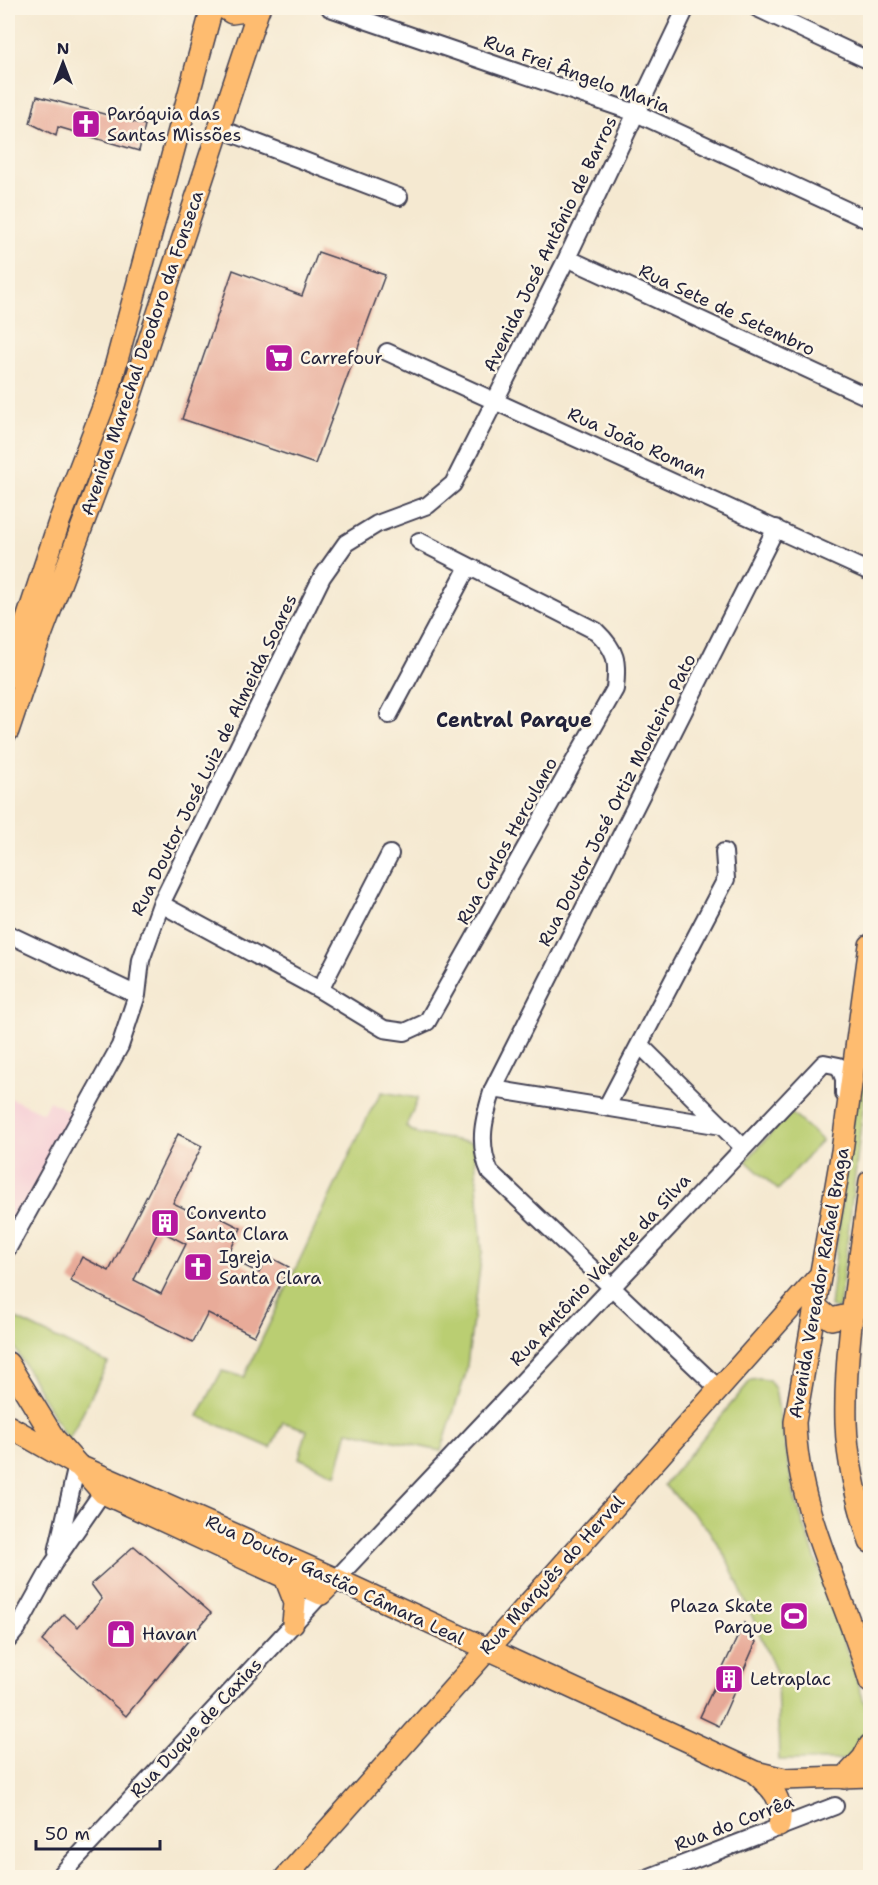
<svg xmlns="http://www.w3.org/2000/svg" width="878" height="1885" font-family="'Shantell Sans',sans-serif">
	<rect width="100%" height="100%" fill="#fcf5e5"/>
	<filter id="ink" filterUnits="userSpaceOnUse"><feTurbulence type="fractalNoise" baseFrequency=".0167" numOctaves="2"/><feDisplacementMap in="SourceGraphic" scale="12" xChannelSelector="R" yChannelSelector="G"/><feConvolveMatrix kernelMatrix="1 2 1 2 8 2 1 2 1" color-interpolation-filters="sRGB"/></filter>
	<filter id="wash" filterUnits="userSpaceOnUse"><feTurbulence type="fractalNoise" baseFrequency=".008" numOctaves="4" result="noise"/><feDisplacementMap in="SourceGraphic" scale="24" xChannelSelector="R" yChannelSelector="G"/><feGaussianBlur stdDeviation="1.35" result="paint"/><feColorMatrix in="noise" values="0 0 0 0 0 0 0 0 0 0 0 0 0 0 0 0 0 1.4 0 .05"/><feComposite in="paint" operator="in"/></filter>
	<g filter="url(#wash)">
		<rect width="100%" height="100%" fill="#f5e9d1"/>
		<path fill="#f6cfd6" d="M8,1097L43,1113L49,1101L78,1116L8,1239Z"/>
		<path fill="#bace72" stroke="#6e7856" stroke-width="1.5" d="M870,1008V1050L839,1309L830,1307L848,1145Z
			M382,1092L418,1098L406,1127L417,1134L474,1143L482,1252L466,1373L441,1451L348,1431L336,1475L299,1458L307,1430L283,1422L271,1448L198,1416L222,1371L244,1377L370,1112Z
			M790,1112L822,1140L778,1190L746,1161Z
			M8,1315L108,1363L68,1441L8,1336Z
			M759,1379L769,1380L775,1389L794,1495L869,1716L868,1735L850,1760H779L777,1674L727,1559L708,1529L664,1485L751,1380Z"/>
		<g id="blocks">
			<path fill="#e8ab99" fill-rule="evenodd" d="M37,96L145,125L139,151L58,127L56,136L30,123Z
				M318,252L385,275L315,464L182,419L233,270L302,296Z
				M178,1134L202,1146L173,1203L200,1216L203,1209L241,1228L227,1257L259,1273L268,1256L289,1267L254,1336L208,1313L193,1342L70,1281L82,1257L109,1271ZM159,1230L186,1244L161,1294L134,1280Z
				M134,1546L211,1613L126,1716L42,1641L64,1614L78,1627L102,1599L91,1584Z
				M744,1623L756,1642L719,1726L700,1717Z"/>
		</g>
	</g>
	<g filter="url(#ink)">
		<use href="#blocks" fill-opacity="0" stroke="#424052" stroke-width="1.5"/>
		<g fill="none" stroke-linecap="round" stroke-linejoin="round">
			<g stroke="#424052" stroke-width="20">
				<path id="minor" d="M330,8L636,113L870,221
					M757,8L870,61
					M218,128L399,197
					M567,258L870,398
					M387,352L870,572
					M389,715L468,567
					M161,904L320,990L384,1029L405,1032L427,1022L615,689C618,661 617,651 596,631L419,541
					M8,934L137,995
					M320,990L390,854
					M640,1045L742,1146
					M493,1089L722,1126
					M607,1106L726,879L724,852
					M8,1248L120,1046L137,995L141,960L161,904L322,577L346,543L377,524L428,505L453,484L567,258L686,8
					M718,1388L490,1172C477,1143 484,1118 493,1089L776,528
					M57,1552L77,1465
					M336,1579L824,1063L839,1066L844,1079V1094
					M8,1640L17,1629L53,1564L108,1484
					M58,1878L321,1594
					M647,1878L835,1806"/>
			</g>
			<g stroke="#424052" stroke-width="24">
				<path id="major" d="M224,8L232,13L259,9
					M8,677L59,522L107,397L212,8
					M8,731L35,651L127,407L259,8
					M870,945L842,1151L795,1422C797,1514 845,1595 870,1682
					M870,1181C861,1260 844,1342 846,1422C847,1463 858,1504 870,1542
					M816,1307L831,1319L853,1314
					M8,1363L54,1438L103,1493L321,1594L336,1579
					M8,1426L77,1465L336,1579L755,1772L784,1779L870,1776
					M286,1580L295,1603L293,1623
					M755,1773C774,1790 784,1799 779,1826
					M844,1778L863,1758L870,1745
					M285,1878L821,1274"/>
			</g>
			<use href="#minor" stroke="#fff" stroke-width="16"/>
			<use href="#major" stroke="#febc70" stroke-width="21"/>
		</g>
	</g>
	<defs>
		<g id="church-square" transform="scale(1.5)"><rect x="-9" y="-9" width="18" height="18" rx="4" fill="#b5179e" stroke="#fcf5e5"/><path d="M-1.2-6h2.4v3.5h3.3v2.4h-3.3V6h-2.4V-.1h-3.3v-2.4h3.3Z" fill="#fff"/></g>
		<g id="supermarket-square" transform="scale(1.5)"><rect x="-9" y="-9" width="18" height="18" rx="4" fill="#b5179e" stroke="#fcf5e5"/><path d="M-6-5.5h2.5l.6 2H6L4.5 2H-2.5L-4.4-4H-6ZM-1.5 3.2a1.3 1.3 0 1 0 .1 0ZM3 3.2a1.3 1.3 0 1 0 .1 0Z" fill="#fff"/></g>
		<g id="building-square" transform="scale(1.5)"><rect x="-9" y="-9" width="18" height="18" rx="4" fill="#b5179e" stroke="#fcf5e5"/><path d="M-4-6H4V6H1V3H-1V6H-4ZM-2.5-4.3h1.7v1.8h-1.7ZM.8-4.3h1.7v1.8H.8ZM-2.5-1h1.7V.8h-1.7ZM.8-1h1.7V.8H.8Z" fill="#fff"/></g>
		<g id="stadium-square" transform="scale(1.5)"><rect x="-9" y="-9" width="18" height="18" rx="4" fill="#b5179e" stroke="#fcf5e5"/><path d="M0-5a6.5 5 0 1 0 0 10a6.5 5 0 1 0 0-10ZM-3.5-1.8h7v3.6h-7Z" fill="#fff"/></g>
		<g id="shop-square" transform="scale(1.5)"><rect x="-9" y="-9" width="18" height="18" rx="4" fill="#b5179e" stroke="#fcf5e5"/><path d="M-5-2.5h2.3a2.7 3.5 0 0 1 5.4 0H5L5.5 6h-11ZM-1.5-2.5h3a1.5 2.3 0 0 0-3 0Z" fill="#fff"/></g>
	</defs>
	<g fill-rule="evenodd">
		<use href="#church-square" x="86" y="124"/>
		<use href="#supermarket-square" x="279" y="358"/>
		<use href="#building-square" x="165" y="1223"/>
		<use href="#church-square" x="198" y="1267"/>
		<use href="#stadium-square" x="794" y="1616"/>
		<use href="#shop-square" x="121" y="1634"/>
		<use href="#building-square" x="729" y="1679"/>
	</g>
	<g text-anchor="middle" stroke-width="5" stroke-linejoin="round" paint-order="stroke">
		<g font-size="18" fill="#22223b" stroke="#fcf5e5">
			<text transform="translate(577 74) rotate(20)" y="6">Rua Frei Ângelo Maria</text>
			<text transform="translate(550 244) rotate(-64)" y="6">Avenida José Antônio de Barros</text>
			<text transform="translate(727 310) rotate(25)" y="6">Rua Sete de Setembro</text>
			<text transform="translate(142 353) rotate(-71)" y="6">Avenida Marechal Deodoro da Fonseca</text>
			<text transform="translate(637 443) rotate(24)" y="6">Rua João Roman</text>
			<text transform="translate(214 755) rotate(-64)" y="6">Rua Doutor José Luiz de Almeida Soares</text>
			<text transform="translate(617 800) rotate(-63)" y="6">Rua Doutor José Ortiz Monteiro Pato</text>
			<text transform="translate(507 841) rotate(-61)" y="6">Rua Carlos Herculano</text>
			<text transform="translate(600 1270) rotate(-47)" y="6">Rua Antônio Valente da Silva</text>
			<text transform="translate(819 1283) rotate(-80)" y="6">Avenida Vereador Rafael Braga</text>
			<text transform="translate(552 1575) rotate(-48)" y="6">Rua Marquês do Herval</text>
			<text transform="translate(335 1580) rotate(25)" y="6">Rua Doutor Gastão Câmara Leal</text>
			<text transform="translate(196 1728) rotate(-47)" y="6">Rua Duque de Caxias</text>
			<text transform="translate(734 1823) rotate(-21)" y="6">Rua do Corrêa</text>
		</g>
		<g font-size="18" fill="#22223b" stroke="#fcf5e5" text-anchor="start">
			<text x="107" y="120">Paróquia das<tspan x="107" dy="21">Santas Missões</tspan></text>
			<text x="300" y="364">Carrefour</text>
			<text x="186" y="1219">Convento<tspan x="186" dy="21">Santa Clara</tspan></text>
			<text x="219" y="1263">Igreja<tspan x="219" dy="21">Santa Clara</tspan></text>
			<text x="773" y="1612" text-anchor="end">Plaza Skate<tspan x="773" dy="21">Parque</tspan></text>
			<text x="142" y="1640">Havan</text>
			<text x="750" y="1685">Letraplac</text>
		</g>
		<g font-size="20" font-weight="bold" fill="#22223b" stroke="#fcf5e5">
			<text x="514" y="727">Central Parque</text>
		</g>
	</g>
	<rect width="878" height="1885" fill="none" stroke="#fcf5e5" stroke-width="30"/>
	<g transform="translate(63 63)" stroke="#fcf5e5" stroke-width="4.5" paint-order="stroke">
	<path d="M0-4.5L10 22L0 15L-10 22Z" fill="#22223b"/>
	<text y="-9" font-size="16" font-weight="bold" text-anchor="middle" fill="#22223b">N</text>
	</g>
	<path d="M36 1840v9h124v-9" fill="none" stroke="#22223b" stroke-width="3"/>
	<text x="45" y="1840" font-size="18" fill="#22223b" stroke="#fcf5e5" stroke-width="4.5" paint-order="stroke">50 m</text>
</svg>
